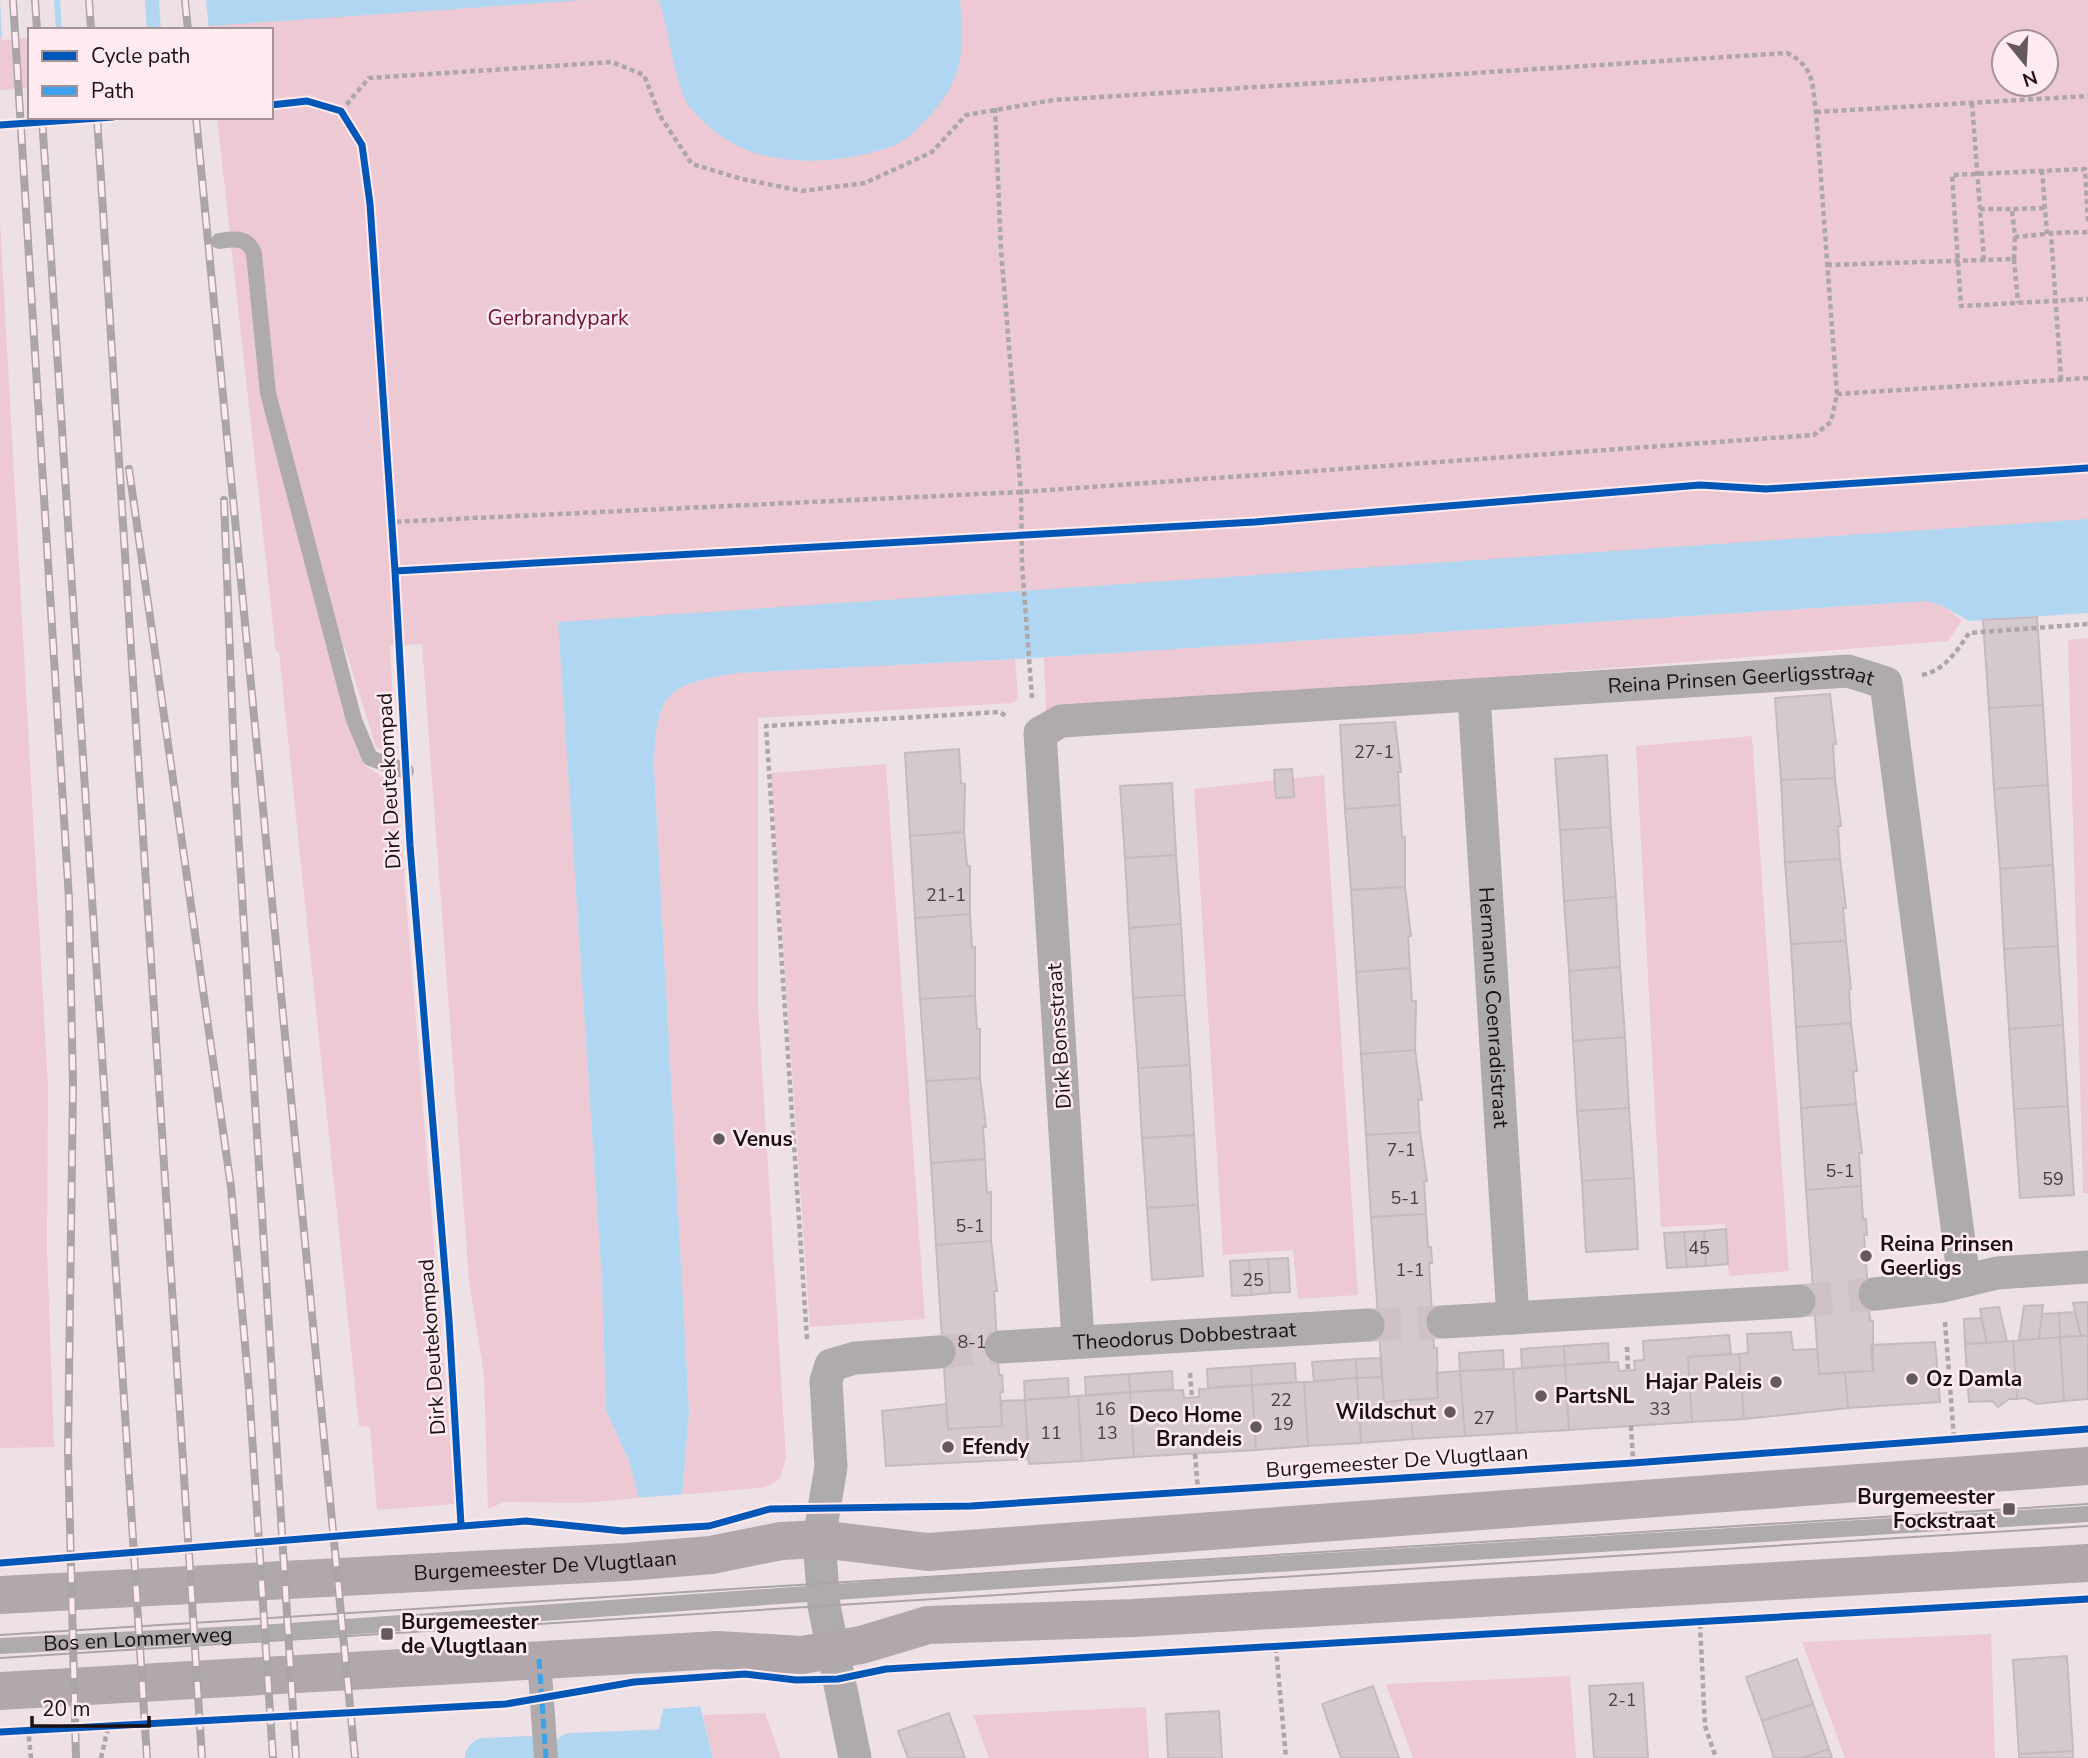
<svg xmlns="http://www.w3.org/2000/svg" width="2088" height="1758" font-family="'Nunito Sans',sans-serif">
	<rect width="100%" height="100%" fill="#eee1e5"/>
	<path fill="#edc9d4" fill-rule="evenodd" d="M458,0H2088V537L559,636L602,1281L606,1410L629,1461L639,1498L583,1503L504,1502L488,1509L484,1376L469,1280L422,644L390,646L396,755L376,747L345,648L328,649L364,765L397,786L455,1504L377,1510L370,1427L359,1426L279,652H276L217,117H271V30H81ZM2004,42H2046V84H2004Z
		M30,34V88L0,90V37Z
		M0,221L48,1088L47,1248L54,1447L0,1448Z
		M1926,601L1943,606L1962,620L1948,641L1046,713L1044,657Z
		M2088,638V1193H2083L2068,640Z
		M1015,659L1018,698L1014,703L758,718V1006L786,1458L780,1479L766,1487L682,1495L689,1412L654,768C656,695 664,684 738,673Z
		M1752,736L1789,1271L1729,1276L1725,1224L1661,1227L1636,746Z
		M886,764L925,1319L810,1327L771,773Z
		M1324,775L1358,1295L1298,1299L1293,1250L1223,1255L1194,789Z
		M1991,1634L1995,1758H1845L1802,1642Z
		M1570,1676L1576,1758H1413L1386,1684Z
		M1146,1707L1149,1758H989L973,1715Z
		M765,1713L781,1758H713L703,1715Z"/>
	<path fill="#b0d6f2" d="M0,0H585L208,26L30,30V34L0,37Z
		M658,0H960C962,28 965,58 952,84C943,103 914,137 895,145C848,163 779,169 734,144C720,137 703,122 693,111C673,90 670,26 658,0Z
		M2088,519V613L1969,621L1943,606L1926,601L1015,659L738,673C664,684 656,695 654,768L689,1412L682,1495L700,1706L713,1758H653L663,1709L639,1498L629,1461L606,1410L602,1281L558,622Z"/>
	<path fill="#eee1e5" d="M0,0H54L56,30H30V38L2,40Z
		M60,0H145L147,30H62Z
		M159,0H206L209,30H161Z
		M686,1494L704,1706L660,1709L636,1498Z"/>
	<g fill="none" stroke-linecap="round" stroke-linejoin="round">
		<path stroke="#b0d6f2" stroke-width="40" d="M572,1753L669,1749
			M485,1758L528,1756"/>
	</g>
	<path fill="#d4cacd" stroke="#c5babd" stroke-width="2" d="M2037,617L2043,705L1989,708L1983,620Z
		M1830,694L1836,744H1833L1835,778L1781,780L1775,698Z
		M2043,705L2048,785L1994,789L1989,708Z
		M1395,722L1401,772H1398L1400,805L1345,809L1340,725Z
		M959,749L961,783L965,784L964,832L910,836L905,753Z
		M1607,755L1611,827L1560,830L1555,759Z
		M1292,769L1294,797L1276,798L1274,770Z
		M1835,778L1841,826H1838L1840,859L1785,862L1781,780Z
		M1172,783L1176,855L1125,858L1120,786Z
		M2048,785L2053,865L2000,869L1994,789Z
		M1400,805L1402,838L1405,837V887L1351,890L1345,809Z
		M1611,827L1616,897L1564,901L1560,830Z
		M964,832L967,865L970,866V914L915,918L910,836Z
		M1176,855L1181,924L1129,928L1125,858Z
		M1840,859L1846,908H1843L1846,941L1791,944L1785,862Z
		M2053,865L2058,946L2004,949L2000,869Z
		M1405,887L1411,936H1408L1410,968L1356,972L1351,890Z
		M1616,897L1620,967L1569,971L1564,901Z
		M970,914L972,947H975V996L920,999L915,918Z
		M1181,924L1185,995L1133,998L1129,928Z
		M1846,941L1851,989L1849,990L1851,1023L1796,1027L1791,944Z
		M2058,946L2063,1025L2009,1029L2004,949Z
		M1620,967L1625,1037L1573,1041L1569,971Z
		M1410,968L1412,1001H1416L1415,1050L1361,1054L1356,972Z
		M1185,995L1190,1065L1138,1068L1133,998Z
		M975,996L977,1029H980V1078L926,1081L920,999Z
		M1851,1023L1857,1071L1853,1072L1856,1104L1801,1108L1796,1027Z
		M2063,1025L2068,1106L2014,1109L2009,1029Z
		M1625,1037L1629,1108L1577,1111L1573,1041Z
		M1415,1050L1422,1100L1418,1099L1420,1132L1366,1135L1361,1054Z
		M1190,1065L1194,1135L1142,1138L1138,1068Z
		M980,1078L986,1127H983L985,1159L931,1163L926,1081Z
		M1856,1104L1862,1153H1859L1861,1186L1806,1190L1801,1108Z
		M2068,1106L2074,1195L2020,1198L2014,1109Z
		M1629,1108L1634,1178L1582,1181L1577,1111Z
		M1420,1132L1427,1181H1424L1426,1214L1371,1217L1366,1135Z
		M1194,1135L1198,1205L1147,1208L1142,1138Z
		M985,1159L987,1193L991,1192V1241L936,1245L931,1163Z
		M1634,1178L1638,1249L1586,1252L1582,1181Z
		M1861,1186L1863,1219H1866L1867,1235H1864L1870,1320L1873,1321V1371L1819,1374L1806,1190Z
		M1198,1205L1203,1276L1152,1280L1147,1208Z
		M1426,1214L1428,1247H1431L1432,1263H1429L1434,1348H1437L1438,1398L1384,1402L1371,1217Z
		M1726,1229L1728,1264L1706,1266L1704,1231Z
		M1704,1231L1706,1266L1687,1267L1684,1232Z
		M1684,1232L1687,1267L1667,1268L1664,1233Z
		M991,1241L997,1291H994L999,1375H1002L1003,1392H1000L1002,1426L948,1429L936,1245Z
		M1288,1258L1290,1292L1270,1293L1268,1259Z
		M1268,1259L1270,1293L1251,1295L1249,1260Z
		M1249,1260L1251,1295L1232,1296L1230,1261Z
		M2088,1302V1336H2081L2073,1303Z
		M2043,1305L2039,1339L2019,1340L2024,1306Z
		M1999,1307L2007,1341L1987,1343L1980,1309Z
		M2075,1312L2081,1336L2060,1337L2059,1313Z
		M2059,1313L2060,1337L2039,1339L2042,1314Z
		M1981,1318L1987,1343L1965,1344L1964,1319Z
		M1791,1332L1793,1350L1817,1349L1819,1374L1845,1372L1848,1408L1744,1419L1739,1354L1748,1353L1747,1334Z
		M1729,1335L1731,1354L1688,1357L1692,1422L1569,1430L1565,1365L1618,1362L1619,1371L1635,1370L1634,1361L1644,1360L1643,1341Z
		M2081,1336H2088V1399L2064,1401L2060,1337Z
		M2060,1337L2064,1401L2037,1404L2025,1398L2017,1399L2013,1341Z
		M2013,1341L2017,1399H2009L1998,1407L1992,1401L1969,1402L1965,1344Z
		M1935,1342L1940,1402L1848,1408L1845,1372L1873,1371L1871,1345Z
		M1608,1343L1609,1362L1565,1365L1564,1346Z
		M1564,1346L1565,1365L1522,1368L1521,1349Z
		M1503,1350L1504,1369L1460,1371L1459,1353Z
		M1739,1354L1744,1419L1692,1422L1688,1357Z
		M1380,1358L1382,1377L1357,1378L1356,1359Z
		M1356,1359L1357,1378L1314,1381L1312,1362Z
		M1295,1363L1296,1382L1252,1385L1251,1366Z
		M1565,1365L1569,1430L1517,1433L1513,1369Z
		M1251,1366L1252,1385L1208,1388L1207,1369Z
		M1513,1369L1517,1433L1465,1436L1460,1371Z
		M1172,1371L1173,1389L1130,1392L1129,1374Z
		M1460,1371L1465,1436L1413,1439L1410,1400L1438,1398L1436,1373Z
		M1129,1374L1130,1392L1086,1396L1085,1377Z
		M1382,1377L1384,1402L1410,1400L1413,1439L1361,1443L1357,1378Z
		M1068,1378L1069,1397L1025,1400L1024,1381Z
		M1357,1378L1361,1443L1308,1446L1304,1382Z
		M1304,1382L1308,1446L1256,1450L1252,1385Z
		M1252,1385L1256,1450L1134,1457L1130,1392L1183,1390L1184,1398L1199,1397V1389Z
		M1130,1392L1134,1457L1082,1461L1078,1396Z
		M1078,1396L1082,1461L1029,1464L1025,1400Z
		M1025,1400L1029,1459L886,1466L882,1411L946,1404L948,1429L1002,1426L1001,1401Z
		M2067,1656L2073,1751L2019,1754L2013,1660Z
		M1797,1659L1813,1704L1762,1721L1746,1677Z
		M1643,1683L1648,1758H1594L1589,1686Z
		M1373,1686L1399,1758H1341L1322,1704Z
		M1813,1704L1829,1749L1803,1758H1774L1762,1721Z
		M1219,1711L1222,1758H1168L1166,1714Z
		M949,1713L965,1758H908L898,1731Z
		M1829,1749L1832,1758H1803Z
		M2073,1751V1758H2019V1754Z"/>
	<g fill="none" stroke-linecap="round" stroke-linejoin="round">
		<path stroke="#cec2c6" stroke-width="33" stroke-dasharray="33 17" stroke-linecap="butt" d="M1799,1301L1875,1294
			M1368,1325L1443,1322
			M939,1352L1001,1347"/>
		<path stroke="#ada6a9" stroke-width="4.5" stroke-dasharray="5 3.5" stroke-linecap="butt" d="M1972,103L1980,209
			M995,108L1001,250L1021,492L1022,564L1032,698
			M341,111L369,78L612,62L644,75L660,116L692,164L742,179L802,191L865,183L932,152L966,115L1054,100L1787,53C1815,67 1812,84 1816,112L1837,394L1831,422L1814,435L1021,492L391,522
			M1816,112L2088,96
			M2042,170L2047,234
			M2044,208L2012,209L2015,237L2046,234
			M2088,221L2085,169L1952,175L1961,306L2088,299
			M2014,259L2018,303
			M1984,260L1980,209H2012
			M1827,265L2014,259L2015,237
			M2061,380L2051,233L2088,232
			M1837,394L2088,378
			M1922,675C1945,670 1956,652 1969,633L2088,624
			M1945,1322L1954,1439
			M807,1339L766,726L999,712L1008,717
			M1627,1347L1628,1371
			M1190,1373L1192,1398
			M1631,1426L1633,1460
			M1195,1454L1198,1491
			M1700,1624L1705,1726L1716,1758
			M1276,1648L1286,1758
			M28,1728L31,1758
			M101,1758L108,1728"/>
		<g stroke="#afaaab" stroke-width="16">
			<path d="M219,241C234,239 248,236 254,254L268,393L354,720L370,758L406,771"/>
			<path id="s1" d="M0,1646L275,1632L920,1586L2088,1514"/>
		</g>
		<path stroke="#afaaab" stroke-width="24" d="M539,1659L546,1758"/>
		<g stroke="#afaaab" stroke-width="33">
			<path id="s2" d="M1474,696L1513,1318"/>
			<path d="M1875,1294L1943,1286L1997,1273L2088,1267"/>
			<path d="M1443,1322L1799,1301"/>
			<path id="s3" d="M1078,1340L1040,733L1061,721L1848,671L1886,683L1964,1280"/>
			<path id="s4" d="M1001,1347L1368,1325"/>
			<path d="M855,1758L824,1606L819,1539L831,1467L826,1381L831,1365L855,1358L939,1352"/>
		</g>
		<g stroke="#b0a8aa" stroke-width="38">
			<path id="s5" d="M0,1595L626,1562L711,1555L781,1541L819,1539L928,1552L2088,1466"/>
			<path d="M0,1691L718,1650L802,1655L861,1645L928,1625L1134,1618L2088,1563"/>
		</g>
		<path stroke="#aca5a7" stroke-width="2" d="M0,1635L2088,1504
			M0,1658L2088,1526"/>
		<g stroke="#aca5a7" stroke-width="8">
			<path id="rail" d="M13,0L69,899L73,1085L68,1451L76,1758
				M35,0L37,30
				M89,0L91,30
				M185,0L188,30
				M42,117L147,1758
				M97,117L202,1758
				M196,117L355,1758
				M129,469L231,1187L249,1389L273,1758
				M224,500L235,782L296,1758"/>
		</g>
		<use href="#rail" stroke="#feeaef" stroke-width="5" stroke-dasharray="16" stroke-linecap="butt"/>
		<path stroke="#3da1ea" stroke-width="5" stroke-dasharray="10 5" stroke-linecap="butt" d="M539,1659L546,1758"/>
		<g stroke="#feeaef" stroke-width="11">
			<path id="cycleway" d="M271,105L307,101L341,111L362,145L370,204L395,571L410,845L449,1320L461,1525
				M0,125L113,117
				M395,571L1255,522L1700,485L1766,489L2088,468
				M0,1563L526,1521L623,1531L709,1526L770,1509L971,1506L1633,1463L2088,1429
				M0,1732L506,1704L634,1682L745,1674L796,1680L838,1679L886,1669L2088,1599"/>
		</g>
		<use href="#cycleway" stroke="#0057b8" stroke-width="7"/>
	</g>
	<g fill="#645a5d" stroke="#feeaef" stroke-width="2.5">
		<circle cx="719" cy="1139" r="7"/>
		<circle cx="1866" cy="1256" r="7"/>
		<circle cx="1912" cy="1379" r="7"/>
		<circle cx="1776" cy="1382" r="7"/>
		<circle cx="1541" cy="1396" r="7"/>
		<circle cx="1450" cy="1412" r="7"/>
		<circle cx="1256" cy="1427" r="7"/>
		<circle cx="948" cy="1447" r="7"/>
		<rect x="2002" y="1502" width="14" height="14" rx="3.5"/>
		<rect x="380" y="1627" width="14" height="14" rx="3.5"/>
	</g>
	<g text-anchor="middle" stroke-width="5" stroke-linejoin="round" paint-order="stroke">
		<g font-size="18" fill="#483f42">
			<text x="1374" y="758">27-1</text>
			<text x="946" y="901">21-1</text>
			<text x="1401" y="1156">7-1</text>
			<text x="1840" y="1177">5-1</text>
			<text x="2053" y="1185">59</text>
			<text x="1405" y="1204">5-1</text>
			<text x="970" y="1232">5-1</text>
			<text x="1699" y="1254">45</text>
			<text x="1410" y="1276">1-1</text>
			<text x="1253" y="1286">25</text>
			<text x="972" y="1348">8-1</text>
			<text x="1281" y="1406">22</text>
			<text x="1105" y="1415">16</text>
			<text x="1660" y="1415">33</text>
			<text x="1484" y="1424">27</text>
			<text x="1283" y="1430">19</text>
			<text x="1051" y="1439">11</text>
			<text x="1107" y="1439">13</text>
			<text x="1622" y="1706">2-1</text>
		</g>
		<g font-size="21" fill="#70123d" stroke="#feeaef">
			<text x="558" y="325">Gerbrandypark</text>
		</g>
		<g font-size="21" fill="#1a1114" stroke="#feeaef">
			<text dy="7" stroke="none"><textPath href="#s3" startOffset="1314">Reina Prinsen Geerligsstraat</textPath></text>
			<text transform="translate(389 781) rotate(-93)" y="7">Dirk Deutekompad</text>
			<text dy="7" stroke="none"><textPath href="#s2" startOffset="312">Hermanus Coenradistraat</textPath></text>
			<text transform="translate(1059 1036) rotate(-94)" y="7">Dirk Bonsstraat</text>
			<text dy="7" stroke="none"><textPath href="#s4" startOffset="184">Theodorus Dobbestraat</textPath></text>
			<text transform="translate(432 1347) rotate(-94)" y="7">Dirk Deutekompad</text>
			<text transform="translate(1397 1461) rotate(-4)" y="7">Burgemeester De Vlugtlaan</text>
			<text dy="7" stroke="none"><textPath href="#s5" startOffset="546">Burgemeester De Vlugtlaan</textPath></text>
			<text dy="7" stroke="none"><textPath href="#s1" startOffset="138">Bos en Lommerweg</textPath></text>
		</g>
		<g font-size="21" font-weight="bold" fill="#1a1114" stroke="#feeaef" text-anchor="start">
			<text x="733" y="1146">Venus</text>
			<text x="1880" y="1251">Reina Prinsen<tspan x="1880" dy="24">Geerligs</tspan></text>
			<text x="1926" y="1386">Oz Damla</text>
			<text x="1762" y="1389" text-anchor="end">Hajar Paleis</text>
			<text x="1555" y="1403">PartsNL</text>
			<text x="1436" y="1419" text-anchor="end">Wildschut</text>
			<text x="1242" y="1422" text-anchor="end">Deco Home<tspan x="1242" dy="24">Brandeis</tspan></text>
			<text x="962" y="1454">Efendy</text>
			<text x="1995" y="1504" text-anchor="end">Burgemeester<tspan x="1995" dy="24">Fockstraat</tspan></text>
			<text x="401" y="1629">Burgemeester<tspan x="401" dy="24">de Vlugtlaan</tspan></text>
		</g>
	</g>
	<rect x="28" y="28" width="245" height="91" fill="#feeaef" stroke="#a39397" stroke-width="2"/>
	<rect x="42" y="51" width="35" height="10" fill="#0057b8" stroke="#a39397" stroke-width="2"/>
	<text x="91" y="63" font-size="21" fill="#1a1114">Cycle path</text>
	<rect x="42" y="86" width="35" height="10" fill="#3da1ea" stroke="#a39397" stroke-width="2"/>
	<text x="91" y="98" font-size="21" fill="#1a1114">Path</text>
	<g transform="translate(2025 63) rotate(162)"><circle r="33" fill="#feeaef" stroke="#a39397" stroke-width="2"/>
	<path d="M0-5L12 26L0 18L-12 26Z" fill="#645a5d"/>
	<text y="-10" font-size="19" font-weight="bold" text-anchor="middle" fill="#1a1114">N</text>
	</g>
	<path d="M32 1716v10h117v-10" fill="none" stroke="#1a1114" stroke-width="3.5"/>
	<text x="42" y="1716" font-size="21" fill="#1a1114" stroke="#feeaef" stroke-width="5" paint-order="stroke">20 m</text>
</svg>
